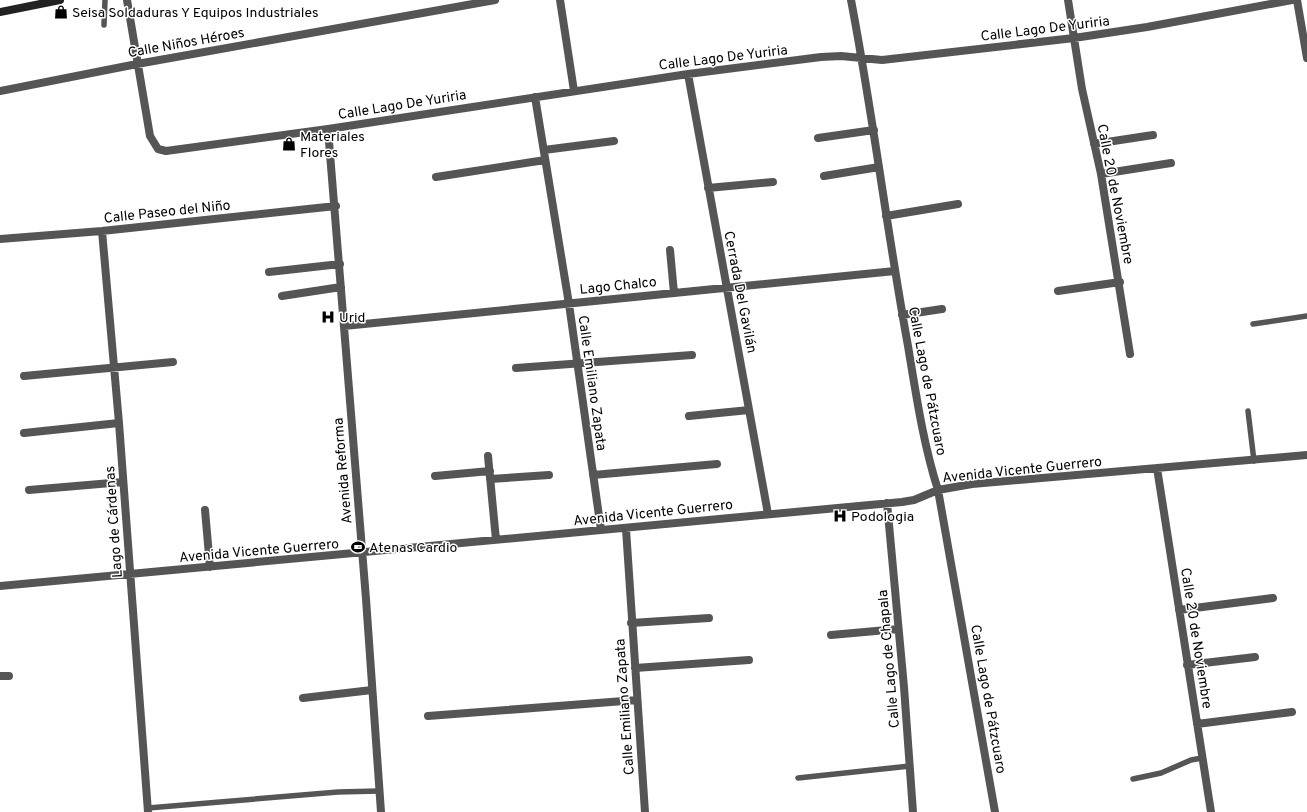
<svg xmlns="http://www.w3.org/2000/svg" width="1307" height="812" font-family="Overpass,sans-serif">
	<rect width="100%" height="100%" fill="#fff"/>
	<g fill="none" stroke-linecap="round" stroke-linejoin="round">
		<path stroke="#555" stroke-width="5.5" d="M104,25L105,0
			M1253,324L1307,316
			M1248,411L1254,461
			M798,778L910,766
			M1133,779L1161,773L1191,760L1202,758
			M148,808L338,792L379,791"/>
		<path stroke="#555" stroke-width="8" d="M127,0L150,136L158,149L166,151L328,129L688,74L821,57L841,56L882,60L1074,38L1147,27L1292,0
			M560,0L574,91
			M851,0C873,115 887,231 908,346C916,394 923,443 938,490L995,812
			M1068,0L1082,89L1101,174L1130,354
			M1297,0L1307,58
			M688,74L768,514
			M0,91L137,64L495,0
			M535,97L569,304L601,530
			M328,129L366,599L381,812
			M818,138L874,130
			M1094,144L1153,135
			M544,150L614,141
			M1101,174L1171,163
			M824,176L879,167
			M436,177L545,160
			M708,188L773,182
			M886,216L958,204
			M102,231L119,423L148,812
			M0,239L102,231L336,206
			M670,250L674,293
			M269,272L340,264
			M1058,291L1120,282
			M282,296L341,287
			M902,315L942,309
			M344,326L895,271
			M516,368L692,355
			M24,376L173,362
			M689,416L749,410
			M24,433L119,423
			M488,456L496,540
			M1157,468L1211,812
			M593,475L717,464
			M435,476L490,471
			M490,479L549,475
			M29,490L123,482
			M887,503L904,687L913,812
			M205,510L210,567
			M626,529L645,812
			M0,586L902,502L914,500L938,490L972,484L1307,455
			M1179,610L1273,598
			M631,623L709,618
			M831,635L898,629
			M1187,665L1255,657
			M635,668L749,660
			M0,676H9
			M303,698L372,690
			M428,716L637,700
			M1197,724L1292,712"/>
		<path stroke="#222" stroke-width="8" d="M0,12L60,0"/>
	</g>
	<defs>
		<g id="shop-bare" transform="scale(1.08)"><path d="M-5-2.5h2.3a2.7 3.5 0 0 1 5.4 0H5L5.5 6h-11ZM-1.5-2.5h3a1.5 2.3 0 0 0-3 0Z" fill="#000" stroke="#fff" stroke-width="2.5" paint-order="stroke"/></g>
		<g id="hospital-bare" transform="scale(1.08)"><path d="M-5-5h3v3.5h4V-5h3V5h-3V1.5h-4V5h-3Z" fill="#000" stroke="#fff" stroke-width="2.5" paint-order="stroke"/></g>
		<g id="stadium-bare" transform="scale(1.08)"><path d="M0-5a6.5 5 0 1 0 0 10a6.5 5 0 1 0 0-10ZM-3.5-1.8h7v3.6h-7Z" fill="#000" stroke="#fff" stroke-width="2.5" paint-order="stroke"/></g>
	</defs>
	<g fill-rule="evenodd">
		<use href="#shop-bare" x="61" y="12"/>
		<use href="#shop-bare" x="289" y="144"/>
		<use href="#hospital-bare" x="328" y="317"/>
		<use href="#hospital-bare" x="840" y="516"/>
		<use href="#stadium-bare" x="358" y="547"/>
	</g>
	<g text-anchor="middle" stroke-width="3" stroke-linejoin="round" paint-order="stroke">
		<g font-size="14" fill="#000" stroke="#fff" text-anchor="start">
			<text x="72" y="17">Seisa Soldaduras Y Equipos Industriales</text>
			<text x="300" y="141">Materiales<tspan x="300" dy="16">Flores</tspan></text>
			<text x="339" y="322">Urid</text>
			<text x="851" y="521">Podologia</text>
			<text x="369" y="552">Atenas Cardio</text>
		</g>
		<g font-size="14" fill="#000" stroke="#fff">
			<text transform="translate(1045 28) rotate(-7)" y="5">Calle Lago De Yuriria</text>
			<text transform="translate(186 42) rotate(-10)" y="5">Calle Niños Héroes</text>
			<text transform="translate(723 57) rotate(-7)" y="5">Calle Lago De Yuriria</text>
			<text transform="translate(402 104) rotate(-9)" y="5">Calle Lago De Yuriria</text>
			<text transform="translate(1116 194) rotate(79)" y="5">Calle 20 de Noviembre</text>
			<text transform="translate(167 211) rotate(-6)" y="5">Calle Paseo del Niño</text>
			<text transform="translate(618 285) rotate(-6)" y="5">Lago Chalco</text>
			<text transform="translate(741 292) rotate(79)" y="5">Cerrada Del Gavilán</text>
			<text transform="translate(928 381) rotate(79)" y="5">Calle Lago de Pátzcuaro</text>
			<text transform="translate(593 383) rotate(82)" y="5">Calle Emiliano Zapata</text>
			<text transform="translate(1022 469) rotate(-6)" y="5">Avenida Vicente Guerrero</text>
			<text transform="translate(342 471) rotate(-95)" y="5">Avenida Reforma</text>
			<text transform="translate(653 512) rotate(-6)" y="5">Avenida Vicente Guerrero</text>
			<text transform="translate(113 522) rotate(-94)" y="5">Lago de Cárdenas</text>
			<text transform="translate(259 550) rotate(-5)" y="5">Avenida Vicente Guerrero</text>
			<text transform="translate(1197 638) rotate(81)" y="5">Calle 20 de Noviembre</text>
			<text transform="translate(888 659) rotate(-95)" y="5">Calle Lago de Chapala</text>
			<text transform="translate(989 699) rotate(80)" y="5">Calle Lago de Pátzcuaro</text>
			<text transform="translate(624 707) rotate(-94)" y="5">Calle Emiliano Zapata</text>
		</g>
	</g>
</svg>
